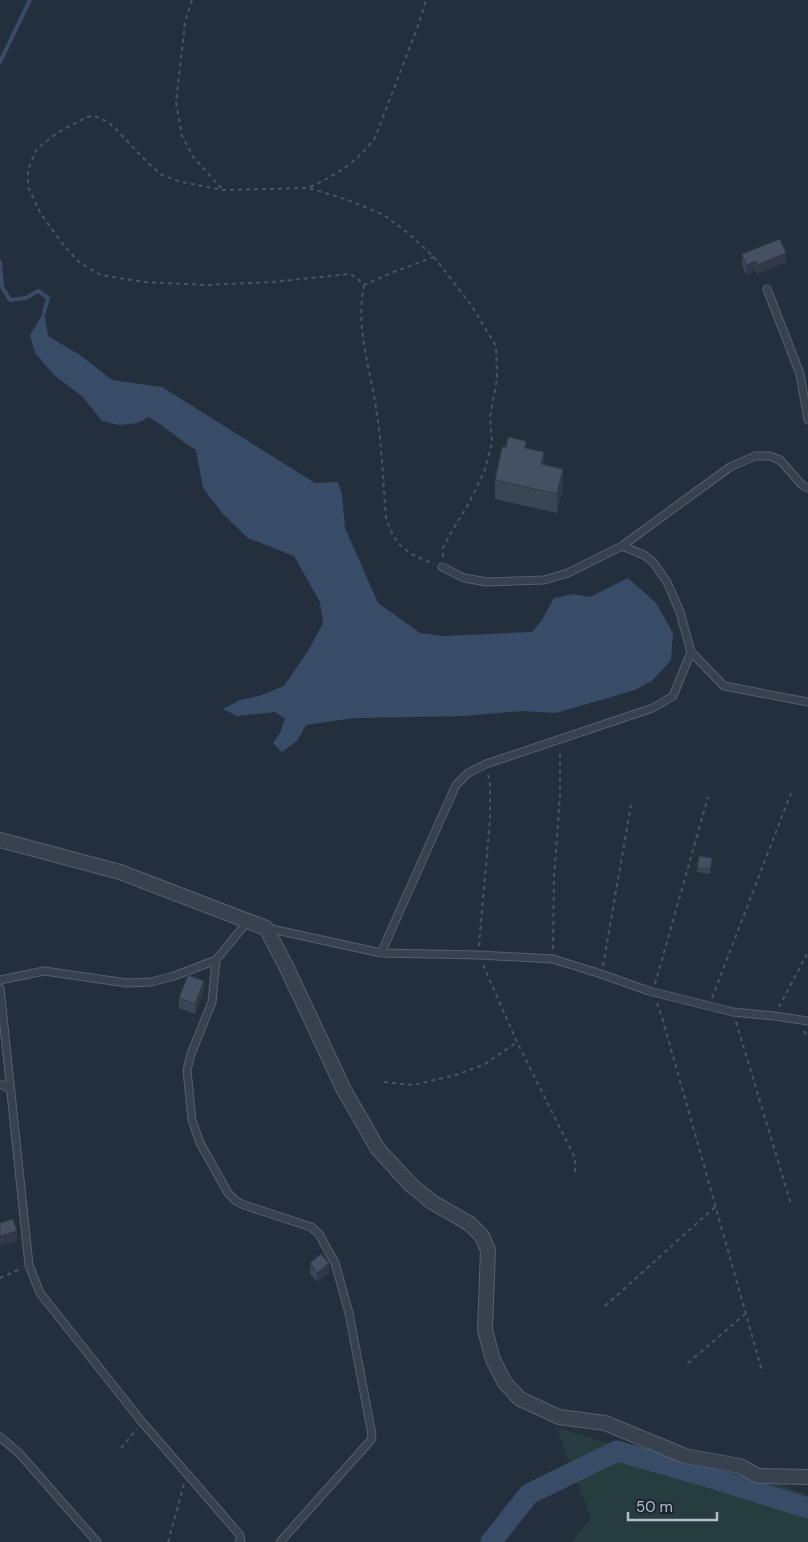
<svg xmlns="http://www.w3.org/2000/svg" width="808" height="1542" font-family="'DM Sans',sans-serif">
	<rect width="100%" height="100%" fill="#242f3e"/>
	<path fill="#263c3f" d="M556,1427L642,1454L674,1458L734,1470L784,1486L808,1495V1542H571L591,1519Z"/>
	<path fill="#394c67" d="M44,312L48,336L80,355L112,380L162,387L315,483L338,482L342,494L345,528L378,603L420,633L443,636L532,632L542,620L554,598L573,594L590,597L628,578L656,603L673,633L671,660L652,681L635,690L556,713L522,711L464,716L354,718L306,725L297,741L282,752L273,743L280,733L285,719L275,712L237,716L223,709L240,700L259,696L284,686L308,651L323,623L320,602L294,556L248,538L223,514L203,488L196,450C179,440 166,427 149,417L138,423L119,425L102,421L83,397L54,375L35,353L30,335Z"/>
	<g fill="none" stroke-linecap="round" stroke-linejoin="round">
		<path stroke="#394c67" stroke-width="4" d="M0,62L30,0
			M0,262L2,287L10,300L26,298L38,291L48,298L44,312"/>
		<path stroke="#394c67" stroke-width="21" d="M491,1542L529,1494L617,1451L715,1479L808,1508"/>
		<g stroke="#565f6c" stroke-width="9">
			<path id="service" d="M767,289L800,374L808,420
				M622,546L644,555L653,562L667,582L680,612L691,652L724,686L808,702
				M442,567L464,578L487,582L544,580L568,573L622,546L730,467L755,456H770L780,460L802,485L808,488
				M267,928L381,953L479,955L553,959L601,974L649,991L733,1012L775,1016L808,1021
				M381,953L456,785L468,773L486,764L653,708L673,696L691,652
				M216,960L212,1002L191,1054L187,1070L192,1120L200,1143L228,1193L236,1201L244,1205L311,1227L319,1234L335,1263L349,1313L372,1435L371,1440L280,1542
				M0,980L44,971L127,983L151,982L174,976L216,960L248,921
				M0,988L29,1265L40,1293L142,1422L239,1534L241,1540L239,1542
				M0,1084L10,1089
				M0,1437L19,1453L97,1542"/>
		</g>
		<g stroke="#565f6c" stroke-width="16">
			<path id="minor" d="M0,840L120,872L266,928L287,968L344,1090L378,1149L411,1185L432,1202L470,1224L482,1236L488,1250L485,1330L493,1360L505,1383L520,1399L559,1417L605,1423L685,1456L740,1466L758,1476L808,1477"/>
		</g>
		<path stroke="#44595c" stroke-width="2" stroke-dasharray="4 4" stroke-linecap="butt" d="M192,0L185,22L176,103L182,136L194,158L223,190
			M310,187C338,174 356,163 375,138L419,23L426,0
			M434,257L391,273L364,285L358,279L350,274L272,282L206,285L144,282L101,275L80,263L65,247L41,214L28,187V170L36,150L57,133L87,117L94,116L100,118L113,126L148,163L162,175L181,182L223,190L309,188L348,200L384,215L408,233L434,257L471,305L496,346L497,379L490,417L492,443L484,472L469,503L452,531L443,548V558
			M364,285C355,330 371,370 377,414C382,448 383,482 386,517C395,547 406,553 434,564
			M479,946L490,819V785L488,774
			M553,949L554,878L560,796V749
			M483,965L517,1042L575,1158V1174
			M603,966L631,805
			M655,984L708,797
			M712,998L791,793
			M657,1003L662,1017L762,1371
			M779,1007L808,952
			M736,1022L791,1204
			M804,1031L808,1037
			M384,1082L413,1085L456,1075L485,1064L517,1042
			M0,1278L20,1269
			M605,1306L715,1207
			M688,1363L745,1314
			M121,1448L137,1429
			M168,1542L184,1484"/>
		<use href="#service" stroke="#38414e" stroke-width="7"/>
		<use href="#minor" stroke="#38414e" stroke-width="14"/>
	</g>
	<path fill="#3b4654" d="M742,254L786,262L757,274L756,270L746,275L742,264Z
		M506,447L526,448L544,465L563,488L557,513L495,499V480Z
		M712,863L710,874L697,872V868Z
		M204,990L195,1014L179,1008V998Z
		M310,1263L329,1273L317,1282L310,1273Z"/>
	<path fill="#303945" d="M786,253V262L757,274V265Z
		M756,261V270L746,275V265Z
		M544,452V471L541,464Z
		M563,469V488L557,513V494Z
		M204,981V990L195,1014V1004Z
		M17,1231V1241L0,1246V1236Z
		M329,1263V1273L317,1282V1273Z"/>
	<path fill="#455162" stroke="#303945" d="M780,239L786,253L757,265L756,261L746,265L742,254Z
		M508,437L526,441L525,448L544,452L541,464L563,469L557,494L495,480L502,447H506Z
		M699,856L712,858L710,869L697,868Z
		M188,975L204,981L195,1004L179,998Z
		M13,1219L17,1231L0,1236V1223Z
		M321,1254L329,1263L317,1273L310,1263Z"/>
	<path d="M628 1512v8h89v-8" fill="none" stroke="#b4bcc9" stroke-width="2.5"/>
	<text x="636" y="1512" font-size="15" fill="#b4bcc9" stroke="#1d2633" stroke-width="4" paint-order="stroke">50 m</text>
</svg>
